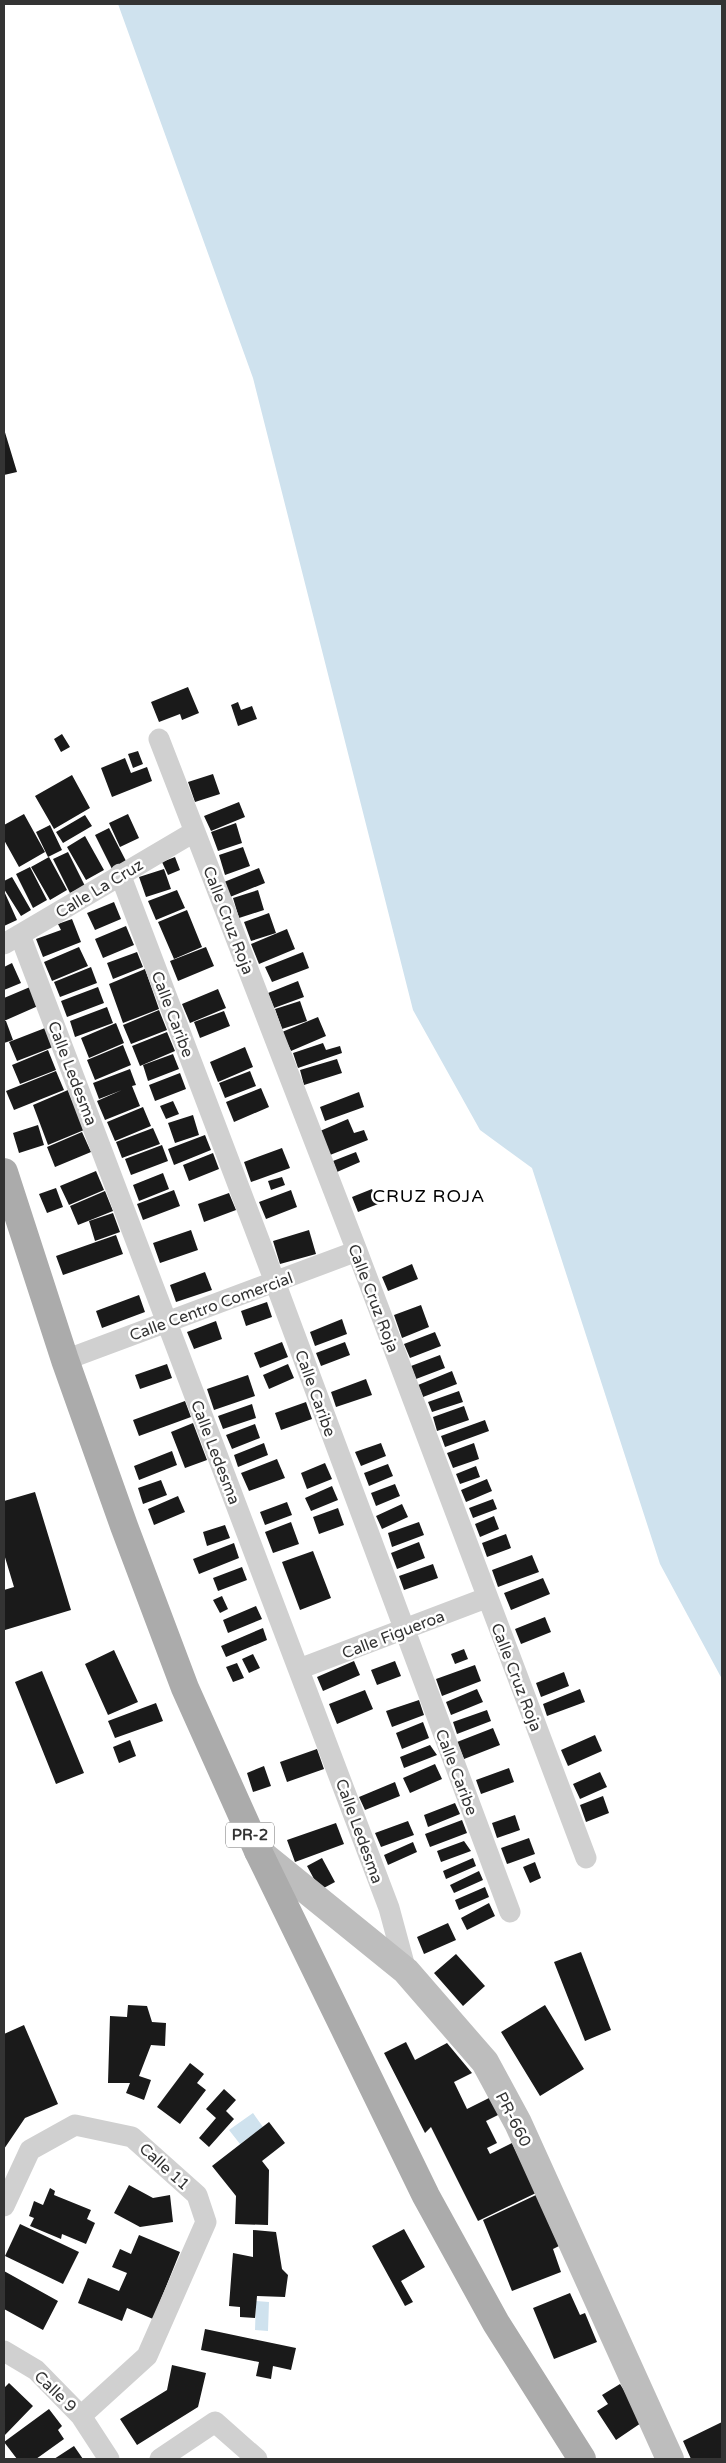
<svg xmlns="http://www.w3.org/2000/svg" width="726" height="2463" font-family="'Varela Round',sans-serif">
	<rect width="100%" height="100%" fill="#fff"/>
	<path fill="#cfe2ee" d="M118,4H722V1679L660,1564L532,1168L480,1130L413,1010L253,378Z
		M253,2113L263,2127L240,2144L229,2130Z
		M256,2301L269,2302L268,2331L255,2330Z"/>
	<path fill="#1a1a1a" d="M4,429L17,472L4,475Z
		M188,687L199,713L182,720L180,714L159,722L151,702Z
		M238,702L241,710L252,706L257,719L238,726L231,705Z
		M62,734L70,747L61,752L54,739Z
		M138,751L143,764L133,768L128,754Z
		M125,758L131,773L147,767L152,781L112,797L101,768Z
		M213,774L220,794L195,802L188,782Z
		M72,775L90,808L54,829L35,796Z
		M239,802L245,817L211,831L204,816Z
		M24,814L45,852L19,867L4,840V825Z
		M128,814L139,838L120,847L109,823Z
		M85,815L92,826L63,843L56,832Z
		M236,823L242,843L218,851L211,832Z
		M50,825L62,850L48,857L36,832Z
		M109,828L126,861L112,869L95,835Z
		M85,836L104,870L86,880L67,847Z
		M243,847L250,866L225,875L219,855Z
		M68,852L85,886L70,893L53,859Z
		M49,857L67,890L50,900L31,867Z
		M175,857L180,870L168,875L162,862Z
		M30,867L47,900L33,908L16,874Z
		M259,868L265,883L230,897L224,882Z
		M164,869L171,889L146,897L139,877Z
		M12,877L31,910L21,916L4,889V881Z
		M177,890L185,908L156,920L148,901Z
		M258,890L264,910L239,918L233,898Z
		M4,891L17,920L4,926Z
		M114,902L121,919L95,930L87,913Z
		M187,910L202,947L174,959L158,922Z
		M269,913L276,933L251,941L244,922Z
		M72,919L81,942L43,957L36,939L61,930L58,924Z
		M126,926L134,945L103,958L95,939Z
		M287,929L295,949L259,964L251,944Z
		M79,947L88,966L52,981L44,962Z
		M206,947L214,966L178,981L170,961Z
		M137,952L143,967L113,979L107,963Z
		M303,952L309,968L272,982L265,967Z
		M12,963L21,983L4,990V967Z
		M91,967L97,983L60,997L54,982Z
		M145,969L159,1009L123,1023L109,984Z
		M298,981L304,997L274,1008L268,993Z
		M30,987L38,1006L4,1021V998Z
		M98,987L104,1003L67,1017L61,1001Z
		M218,989L226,1008L190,1023L182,1004Z
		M300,1001L307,1021L282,1029L275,1009Z
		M107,1007L113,1023L75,1037L70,1021Z
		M159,1010L167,1030L131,1044L123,1025Z
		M224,1011L230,1026L200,1038L194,1022Z
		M318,1017L326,1036L291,1051L282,1032Z
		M4,1021H6L13,1040L4,1043Z
		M116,1023L124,1043L89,1058L81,1038Z
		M45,1028L53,1047L17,1061L9,1042Z
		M167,1032L175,1051L140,1066L132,1046Z
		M323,1043L326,1050L340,1046L342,1053L298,1068L293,1053Z
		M123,1045L131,1065L95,1080L87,1060Z
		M245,1047L253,1067L218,1082L210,1062Z
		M48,1050L56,1070L20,1084L12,1065Z
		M173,1054L179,1069L148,1081L143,1065Z
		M337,1059L342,1073L304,1085L300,1070Z
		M130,1069L136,1085L132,1086L140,1106L105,1120L97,1101L122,1090L99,1099L93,1083Z
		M56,1071L64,1090L14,1110L6,1091Z
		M250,1071L256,1086L225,1098L219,1083Z
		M180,1073L186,1089L155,1101L149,1085Z
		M261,1088L269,1107L234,1122L226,1102Z
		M68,1090L84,1130L48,1145L33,1105Z
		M359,1092L364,1107L325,1121L320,1107Z
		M173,1101L179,1114L166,1119L160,1106Z
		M143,1107L151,1126L115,1141L107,1122Z
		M193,1115L199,1135L175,1143L168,1123Z
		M348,1119L354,1133L364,1130L368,1140L330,1155L320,1131Z
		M38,1125L44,1145L19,1153L13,1133Z
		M153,1128L160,1144L122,1158L116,1142Z
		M82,1132L91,1152L55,1167L47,1147Z
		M205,1135L211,1150L174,1165L168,1149Z
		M162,1145L168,1161L131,1175L125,1159Z
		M282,1148L290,1168L251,1182L244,1162Z
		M356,1152L360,1162L337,1172L333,1161Z
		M213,1153L219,1169L189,1181L183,1165Z
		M96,1171L104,1190L69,1205L60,1186Z
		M163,1173L169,1189L139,1201L133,1185Z
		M282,1177L285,1185L271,1190L268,1181Z
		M56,1188L63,1207L47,1213L39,1194Z
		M372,1189L378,1204L358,1212L352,1197Z
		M174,1190L180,1206L143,1220L137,1204Z
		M291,1190L297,1207L266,1219L259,1202Z
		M105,1191L113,1211L78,1225L70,1206Z
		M229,1193L236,1210L204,1222L198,1204Z
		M113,1213L120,1232L95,1241L89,1221Z
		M191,1230L198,1250L160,1263L153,1243Z
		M309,1230L316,1254L280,1264L273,1241Z
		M116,1235L123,1254L63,1275L56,1256Z
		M412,1264L418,1279L388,1291L382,1277Z
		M205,1272L212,1290L176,1302L170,1285Z
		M139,1295L145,1312L102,1328L96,1311Z
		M267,1302L272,1317L246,1326L241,1311Z
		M421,1305L429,1327L402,1338L394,1315Z
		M342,1319L347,1334L315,1346L310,1332Z
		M216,1321L222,1339L194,1349L187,1332Z
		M435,1332L441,1346L410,1358L404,1344Z
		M282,1342L288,1357L260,1368L254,1353Z
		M345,1342L350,1355L321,1366L316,1353Z
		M440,1355L445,1368L416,1379L411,1366Z
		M167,1364L172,1378L140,1389L135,1375Z
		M288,1364L294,1378L269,1389L263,1375Z
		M452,1371L457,1384L423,1397L418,1385Z
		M248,1375L255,1396L214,1410L207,1389Z
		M366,1379L372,1395L336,1407L331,1392Z
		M459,1391L463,1402L432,1412L428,1402Z
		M185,1401L191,1417L139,1436L133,1420Z
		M306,1402L312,1419L281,1430L275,1413Z
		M252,1404L256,1418L223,1429L218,1416Z
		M464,1406L469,1420L437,1431L433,1417Z
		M485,1420L489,1431L445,1447L441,1436Z
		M193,1423L207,1460L185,1468L171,1432Z
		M255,1424L260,1438L232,1449L226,1435Z
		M264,1443L268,1455L238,1467L234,1455Z
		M381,1443L386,1456L361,1466L355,1452Z
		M474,1443L479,1459L453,1468L447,1453Z
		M172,1451L177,1465L139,1480L134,1466Z
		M277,1459L285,1478L249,1491L241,1473Z
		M325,1463L332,1479L307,1489L301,1473Z
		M388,1464L393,1476L369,1486L364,1473Z
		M476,1466L480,1477L460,1484L456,1474Z
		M487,1479L492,1491L466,1502L461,1490Z
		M161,1480L167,1495L143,1504L138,1488Z
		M395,1484L400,1496L376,1506L371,1493Z
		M332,1486L338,1500L311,1511L305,1498Z
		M35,1492L71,1610L5,1630L4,1590L14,1587L4,1554V1501Z
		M178,1496L185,1512L154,1525L148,1509Z
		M493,1499L497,1509L473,1518L469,1508Z
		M287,1502L292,1515L265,1525L260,1512Z
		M402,1504L408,1517L382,1529L376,1516Z
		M338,1508L344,1525L319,1534L313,1517Z
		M494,1516L499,1529L480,1537L475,1524Z
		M291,1522L299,1544L273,1553L265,1532Z
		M419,1522L424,1535L392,1547L388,1533Z
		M225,1525L230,1538L207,1546L203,1532Z
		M506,1534L511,1548L487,1557L482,1543Z
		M419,1542L425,1558L397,1569L391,1553Z
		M234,1543L239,1558L199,1574L193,1559Z
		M313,1551L331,1598L300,1610L282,1562Z
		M532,1555L539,1572L498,1587L492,1570Z
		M433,1564L438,1578L404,1590L399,1576Z
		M242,1567L247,1580L218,1591L213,1578Z
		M543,1578L550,1594L511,1610L504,1593Z
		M222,1596L228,1609L220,1613L213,1600Z
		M256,1606L262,1619L228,1633L223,1620Z
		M545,1617L551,1632L521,1644L515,1629Z
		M263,1628L267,1640L226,1657L221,1646Z
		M464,1649L468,1659L455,1664L451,1654Z
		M114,1650L138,1702L108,1715L85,1664Z
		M253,1654L260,1668L249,1673L242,1659Z
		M354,1661L360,1675L323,1691L317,1677Z
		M395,1661L401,1676L377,1685L371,1670Z
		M237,1663L244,1678L233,1682L226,1667Z
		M475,1665L481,1681L442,1696L436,1679Z
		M42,1671L84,1773L56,1784L15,1682Z
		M564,1672L569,1686L541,1697L536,1683Z
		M477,1689L483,1702L451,1715L446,1702Z
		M580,1689L585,1702L547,1716L543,1704Z
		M365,1690L373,1709L337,1724L329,1704Z
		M419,1700L424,1715L392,1727L386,1711Z
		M156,1703L163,1721L115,1738L108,1721Z
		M487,1710L491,1721L457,1734L453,1722Z
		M423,1722L429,1738L402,1749L396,1733Z
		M493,1728L500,1745L464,1759L457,1742Z
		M595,1735L602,1751L568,1766L561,1750Z
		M130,1740L136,1756L119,1763L113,1747Z
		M430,1745L437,1755L404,1768L400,1757Z
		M317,1749L324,1769L287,1782L280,1762Z
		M435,1764L442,1779L410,1793L403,1778Z
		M264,1766L271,1786L253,1792L247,1773Z
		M509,1768L514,1782L481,1794L476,1780Z
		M600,1772L607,1787L580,1799L573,1784Z
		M395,1782L400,1796L365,1810L359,1797Z
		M603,1796L609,1813L586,1822L580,1805Z
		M455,1803L460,1814L428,1827L424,1815Z
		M515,1815L520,1830L497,1838L492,1823Z
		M462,1820L467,1833L430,1847L425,1834Z
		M408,1821L414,1835L381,1847L375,1833Z
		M336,1823L344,1844L295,1862L287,1840Z
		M529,1838L535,1854L507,1864L501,1848Z
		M464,1841L471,1851L441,1862L437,1851Z
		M413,1842L417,1852L388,1865L384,1855Z
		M322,1858L335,1882L320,1890L307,1866Z
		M473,1858L476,1866L446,1879L443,1871Z
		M535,1862L541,1878L530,1883L523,1867Z
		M479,1871L483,1880L454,1893L450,1885Z
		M485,1887L489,1897L459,1910L455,1900Z
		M489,1903L495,1916L467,1930L461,1918Z
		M448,1923L456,1940L424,1954L417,1937Z
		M581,1952L611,2030L585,2041L554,1962Z
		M456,1954L485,1986L463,2006L434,1973Z
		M128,2005L147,2006L152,2022L166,2023L165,2046L151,2045L139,2076L151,2080L144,2100L126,2093L130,2083H108L110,2016L127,2017Z
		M545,2005L584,2069L540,2096L501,2032Z
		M24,2025L58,2104L25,2118L4,2149V2034Z
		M406,2042L415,2060L447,2043L472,2073L454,2082L467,2109L491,2097L500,2114L486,2121L497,2143L487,2148L490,2154L512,2143L536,2193L478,2221L431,2127L425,2133L384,2053Z
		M190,2063L204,2074L197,2083L206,2090L180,2124L157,2107Z
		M224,2089L236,2100L226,2111L234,2119L209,2147L199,2138L216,2118L206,2109Z
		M269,2122L285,2143L262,2161L269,2170L268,2225L235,2224L236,2196L212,2166Z
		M129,2185L153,2198L170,2195L173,2222L140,2227L114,2213Z
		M50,2188L55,2191L54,2195L91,2210L87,2219L95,2223L86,2244L62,2234L61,2239L30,2226L34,2218L29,2216L34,2201L43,2205Z
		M538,2194L563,2244L553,2249L561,2272L512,2291L483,2220Z
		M20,2224L79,2252L63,2284L5,2256Z
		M404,2229L425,2267L401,2281L413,2302L405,2306L372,2246Z
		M253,2230L276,2232L282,2269L288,2275L285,2297L257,2296L255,2318L240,2317V2307L229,2306L233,2253L253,2257Z
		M139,2235L180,2252L153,2319L127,2308L122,2321L78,2303L88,2278L119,2291L127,2273L112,2267L120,2249L131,2254Z
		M4,2271L58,2301L43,2330L4,2309Z
		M570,2293L580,2315L585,2313L597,2342L554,2359L533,2308Z
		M205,2329L296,2348L291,2370L273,2366L271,2379L256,2376L259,2362L201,2350Z
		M172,2365L206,2373L198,2407L137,2445L120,2419L167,2390Z
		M9,2383L33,2406L4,2436V2388Z
		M620,2384L644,2421L616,2440L597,2411L608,2404L602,2395Z
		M49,2409L62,2426L58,2430L64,2439L36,2459H17L4,2442Z
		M722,2422V2459H691L683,2441Z
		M74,2446L83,2459H54Z"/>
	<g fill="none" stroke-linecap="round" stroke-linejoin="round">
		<path stroke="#d0d0d0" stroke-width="21" d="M159,739L357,1251L586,1858
			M120,874L275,1282L510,1912
			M20,935L389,1908L406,1971
			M4,944L194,832
			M65,1360L357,1251
			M299,1669L486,1598
			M4,2206L30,2150L75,2125L132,2137L197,2195L206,2222L147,2356L81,2416
			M4,2351L36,2370L81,2416L109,2459
			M160,2459L215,2422L257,2459"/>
		<path stroke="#bdbdbd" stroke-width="28" d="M258,1851L406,1971L485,2062L518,2123L670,2459"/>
		<path stroke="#ababab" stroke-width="28" d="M4,1172L65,1360L124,1526L185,1688L258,1851L426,2196L496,2323L582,2459"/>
	</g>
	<g text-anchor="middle" stroke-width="5" stroke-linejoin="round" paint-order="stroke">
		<rect fill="#fff" stroke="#707070" stroke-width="1" x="226" y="1822.5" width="48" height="25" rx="4"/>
		<g font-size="15" font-weight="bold" fill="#333">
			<text x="250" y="1840">PR-2</text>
		</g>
		<g font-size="16" fill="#333" stroke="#fff">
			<text transform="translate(99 888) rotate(-31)" y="6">Calle La Cruz</text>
			<text transform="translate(229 920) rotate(69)" y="6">Calle Cruz Roja</text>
			<text transform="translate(173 1014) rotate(69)" y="6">Calle Caribe</text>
			<text transform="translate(73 1073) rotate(69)" y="6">Calle Ledesma</text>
			<text transform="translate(374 1298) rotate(69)" y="6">Calle Cruz Roja</text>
			<text transform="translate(211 1306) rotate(-20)" y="6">Calle Centro Comercial</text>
			<text transform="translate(316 1393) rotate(70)" y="6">Calle Caribe</text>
			<text transform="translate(216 1452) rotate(69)" y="6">Calle Ledesma</text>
			<text transform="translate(393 1634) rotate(-21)" y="6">Calle Figueroa</text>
			<text transform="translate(517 1677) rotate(69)" y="6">Calle Cruz Roja</text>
			<text transform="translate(457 1772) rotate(69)" y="6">Calle Caribe</text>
			<text transform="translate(360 1831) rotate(70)" y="6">Calle Ledesma</text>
			<text transform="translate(514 2119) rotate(63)" y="6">PR-660</text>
			<text transform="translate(165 2166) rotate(42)" y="6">Calle 11</text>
			<text transform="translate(56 2391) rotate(44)" y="6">Calle 9</text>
		</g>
		<g font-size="18" letter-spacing="1" fill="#000" stroke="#fff">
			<text x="429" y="1202">CRUZ ROJA</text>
		</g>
	</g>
	<rect width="726" height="2463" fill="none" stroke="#333333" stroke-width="10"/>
</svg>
